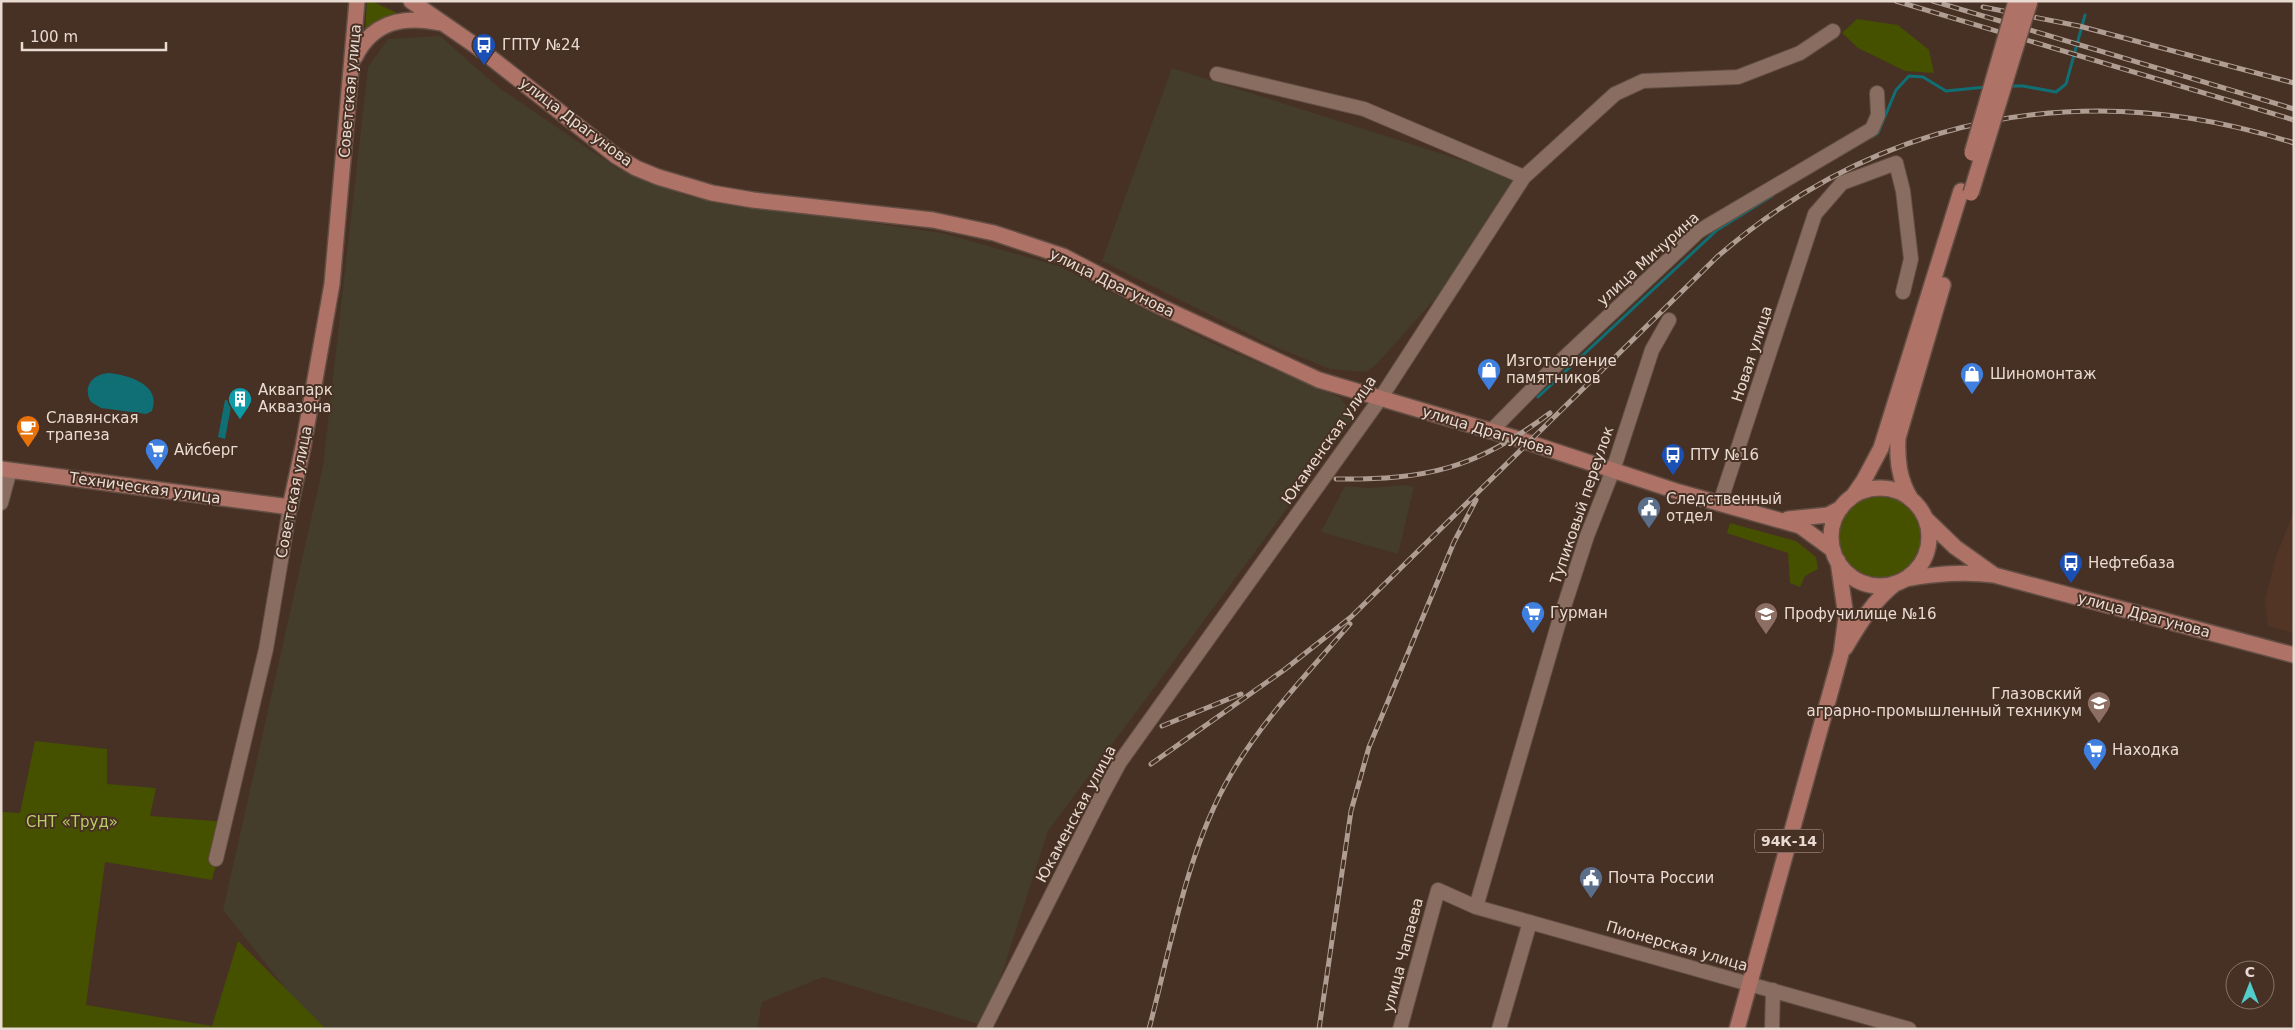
<svg xmlns="http://www.w3.org/2000/svg" width="2295" height="1030" font-family="'DejaVu Sans',sans-serif">
	<rect width="100%" height="100%" fill="#473024"/>
	<path fill="#533526" d="M2294,511V633L2268,626L2265,600L2276,557Z"/>
	<path fill="#453d2c" d="M440,36L498,87L618,169L686,196L942,233L1059,266L1216,345L1341,398L1354,418L1048,831L985,1026L823,977L762,1002L757,1029H318L223,910L323,466L368,67L388,39Z
		M1172,68L1518,178L1442,291L1376,365L1366,372L1330,369L1273,346L1102,261Z
		M1405,485L1414,487L1398,554L1321,532L1345,486L1368,488Z"/>
	<path fill="#465100" d="M367,1H371L406,17L365,34Z
		M1857,19L1898,25L1929,50L1934,73L1905,71L1858,48L1842,33Z
		M1839 536a42 42 0 1 1 84 0a42 42 0 1 1-84 0Z
		M1730,523L1796,541L1816,557L1818,569L1805,576L1800,587L1790,583L1788,553L1727,533Z
		M35,741L107,749V784L156,788L150,816L227,822L212,880L105,862L86,1005L212,1026L238,941L326,1029H1V812L20,813Z"/>
	<path fill="#0f6f74" d="M109,373C129,375 162,385 152,411L146,414L101,408L91,402C82,386 93,374 109,373Z
		M225,400L232,401L225,439L218,437Z"/>
	<g fill="none" stroke-linecap="round" stroke-linejoin="round">
		<path stroke="#0f6f74" stroke-width="3" d="M2009,86H2023L2056,92L2066,84L2085,15
			M1872,137L1878,133L1896,90L1909,76L1923,77L1946,91L1986,87
			M1538,397L1717,230L1772,196"/>
		<g stroke="#624e43" stroke-width="16">
			<path id="minor" d="M1217,74L1364,109L1524,177
				M1490,432L1550,371L1699,231L1872,129L1878,115L1877,93
				M1,503L10,470
				M1720,503L1815,214L1842,183L1896,163L1903,191L1911,259L1903,292
				M216,859L266,649L290,507
				M1476,907L1558,625L1587,536L1613,470L1652,350L1669,320
				M984,1029L1101,797L1120,762L1380,399L1524,177L1615,94L1643,81L1738,77L1800,53L1833,31
				M1400,1029L1438,890L1476,907L1909,1029
				M1499,1029L1530,922
				M1772,1029L1773,990"/>
		</g>
		<g stroke="#624e43" stroke-width="18">
			<path id="major" d="M411,1L476,46L616,156L636,168L658,177L712,193L753,200L933,220L994,233L1063,256L1157,305L1319,380L1515,438L1679,492L1800,526L1833,550
				M355,57C373,21 404,15 441,23
				M1,469L290,507L303,447L332,284L357,1
				M1831 537a49 49 0 1 1 98 0a49 49 0 1 1-98 0Z
				M1853,496L1864,480L1881,448L1961,191
				M1911,499C1899,480 1897,460 1898,438L1943,285
				M1788,519L1828,515L1841,508
				M1926,519L1955,547L1993,574
				M1905,579C1936,574 1963,571 1994,575L2294,655
				M1845,648C1860,623 1873,601 1896,583
				M1737,1029L1841,654L1846,617L1838,561"/>
		</g>
		<use href="#minor" stroke="#886d60" stroke-width="14"/>
		<use href="#major" stroke="#ae7267" stroke-width="15"/>
		<g stroke="#af9d93" stroke-width="5">
			<path id="rail" d="M1896,1L2294,120
				M1933,1L2294,109
				M1983,7L2079,26L2294,83
				M1336,479C1426,480 1476,469 1550,413
				M1162,726L1241,694
				M1151,764L1284,670L1351,617L1717,257C1882,113 2088,77 2294,143
				M1149,1029C1171,946 1187,850 1230,776C1262,720 1309,672 1350,624
				M1319,1029L1351,811L1369,747L1454,542L1476,500"/>
		</g>
		<use href="#rail" stroke="#473024" stroke-width="3" stroke-dasharray="9" stroke-linecap="butt"/>
		<g stroke="#624e43" stroke-width="18" stroke-linecap="butt">
			<path id="major-bridge" d="M1972,153L2016,1
				M1971,193L2030,1"/>
		</g>
		<use href="#major-bridge" stroke="#ae7267" stroke-width="15"/>
	</g>
	<defs>
		<g id="bus-pin" transform="scale(1.25)"><path d="M0 17L-7.5 6A9.5 9.5 0 1 1 7.5 6Z" fill="#1a4fb4" stroke="#473024"/><path d="M-5-6H5V4H4V6H2V4H-2V6H-4V4H-5ZM-3.5-4V0h7V-4ZM-3.5 1.2v1.5H-2V1.2ZM2 1.2v1.5H3.5V1.2Z" fill="#fff"/></g>
		<g id="shop-pin" transform="scale(1.25)"><path d="M0 17L-7.5 6A9.5 9.5 0 1 1 7.5 6Z" fill="#3f7fe0" stroke="#473024"/><path d="M-5-2.5h2.3a2.7 3.5 0 0 1 5.4 0H5L5.5 6h-11ZM-1.5-2.5h3a1.5 2.3 0 0 0-3 0Z" fill="#fff"/></g>
		<g id="building-pin" transform="scale(1.25)"><path d="M0 17L-7.5 6A9.5 9.5 0 1 1 7.5 6Z" fill="#0f9aa8" stroke="#473024"/><path d="M-4-6H4V6H1V3H-1V6H-4ZM-2.5-4.3h1.7v1.8h-1.7ZM.8-4.3h1.7v1.8H.8ZM-2.5-1h1.7V.8h-1.7ZM.8-1h1.7V.8H.8Z" fill="#fff"/></g>
		<g id="cafe-pin" transform="scale(1.25)"><path d="M0 17L-7.5 6A9.5 9.5 0 1 1 7.5 6Z" fill="#e8710a" stroke="#473024"/><path d="M-5.5-4.5H6V0H3Q3 3.5 0 3.5H-2.5Q-5.5 3.5-5.5 0ZM3-3.2v2h1.7v-2ZM-6 4.5H4V6H-6Z" fill="#fff"/></g>
		<g id="supermarket-pin" transform="scale(1.25)"><path d="M0 17L-7.5 6A9.5 9.5 0 1 1 7.5 6Z" fill="#3f7fe0" stroke="#473024"/><path d="M-6-5.5h2.5l.6 2H6L4.5 2H-2.5L-4.4-4H-6ZM-1.5 3.2a1.3 1.3 0 1 0 .1 0ZM3 3.2a1.3 1.3 0 1 0 .1 0Z" fill="#fff"/></g>
		<g id="civic-pin" transform="scale(1.25)"><path d="M0 17L-7.5 6A9.5 9.5 0 1 1 7.5 6Z" fill="#5c6f8a" stroke="#473024"/><path d="M-.6-6.5H3V-4.5H.6V-3L4-1V1h2V6H-6V1h2V-1L-.6-3ZM-1.2 2.5V6h2.4V2.5Z" fill="#fff"/></g>
		<g id="university-pin" transform="scale(1.25)"><path d="M0 17L-7.5 6A9.5 9.5 0 1 1 7.5 6Z" fill="#8d6e63" stroke="#473024"/><path d="M0-5L7-2L0 1L-7-2ZM-4 1L0 2.5L4 1V4Q0 6-4 4Z" fill="#fff"/></g>
	</defs>
	<g fill-rule="evenodd">
		<use href="#bus-pin" x="484" y="45"/>
		<use href="#shop-pin" x="1489" y="370"/>
		<use href="#shop-pin" x="1972" y="374"/>
		<use href="#building-pin" x="240" y="399"/>
		<use href="#cafe-pin" x="28" y="427"/>
		<use href="#supermarket-pin" x="157" y="450"/>
		<use href="#bus-pin" x="1673" y="455"/>
		<use href="#civic-pin" x="1649" y="508"/>
		<use href="#bus-pin" x="2071" y="563"/>
		<use href="#supermarket-pin" x="1533" y="613"/>
		<use href="#university-pin" x="1766" y="614"/>
		<use href="#university-pin" x="2099" y="703"/>
		<use href="#supermarket-pin" x="2095" y="750"/>
		<use href="#civic-pin" x="1591" y="878"/>
	</g>
	<g text-anchor="middle" stroke-width="4" stroke-linejoin="round" paint-order="stroke">
		<rect fill="#473024" stroke="#b8a79e" stroke-width="1" x="1755" y="829.5" width="68" height="23" rx="4"/>
		<g font-size="14" font-weight="bold" fill="#e9dad2">
			<text x="1789" y="846">94К-14</text>
		</g>
		<g font-size="15" fill="#e9dad2" stroke="#473024" text-anchor="start">
			<text x="502" y="50">ГПТУ №24</text>
			<text x="1506" y="366">Изготовление<tspan x="1506" dy="17">памятников</tspan></text>
			<text x="1990" y="379">Шиномонтаж</text>
			<text x="258" y="395">Аквапарк<tspan x="258" dy="17">Аквазона</tspan></text>
			<text x="46" y="423">Славянская<tspan x="46" dy="17">трапеза</tspan></text>
			<text x="174" y="455">Айсберг</text>
			<text x="1690" y="460">ПТУ №16</text>
			<text x="1666" y="504">Следственный<tspan x="1666" dy="17">отдел</tspan></text>
			<text x="2088" y="568">Нефтебаза</text>
			<text x="1550" y="618">Гурман</text>
			<text x="1784" y="619">Профучилище №16</text>
			<text x="2082" y="699" text-anchor="end">Глазовский<tspan x="2082" dy="17">аграрно-промышленный техникум</tspan></text>
			<text x="2112" y="755">Находка</text>
			<text x="1608" y="883">Почта России</text>
		</g>
		<g font-size="15" fill="#e9dad2" stroke="#473024">
			<text transform="translate(350 91) rotate(-85)" y="5">Советская улица</text>
			<text transform="translate(576 122) rotate(37)" y="5">улица Драгунова</text>
			<text transform="translate(1648 259) rotate(-42)" y="5">улица Мичурина</text>
			<text transform="translate(1112 283) rotate(26)" y="5">улица Драгунова</text>
			<text transform="translate(1752 354) rotate(-72)" y="5">Новая улица</text>
			<text transform="translate(1488 431) rotate(17)" y="5">улица Драгунова</text>
			<text transform="translate(1329 440) rotate(-55)" y="5">Юкаменская улица</text>
			<text transform="translate(145 488) rotate(8)" y="5">Техническая улица</text>
			<text transform="translate(294 492) rotate(-79)" y="5">Советская улица</text>
			<text transform="translate(1582 505) rotate(-71)" y="5">Тупиковый переулок</text>
			<text transform="translate(2144 615) rotate(15)" y="5">улица Драгунова</text>
			<text transform="translate(1076 814) rotate(-62)" y="5">Юкаменская улица</text>
			<text transform="translate(1677 946) rotate(16)" y="5">Пионерская улица</text>
			<text transform="translate(1403 955) rotate(-75)" y="5">улица Чапаева</text>
		</g>
		<g font-size="15" fill="#bacd66" stroke="#473024">
			<text x="72" y="827">СНТ «Труд»</text>
		</g>
	</g>
	<rect width="2295" height="1030" fill="none" stroke="#e9dad2" stroke-width="5"/>
	<g transform="translate(2250 985)"><circle r="24" fill="#473024" stroke="#88746a"/>
	<path d="M0-4L9 19L0 12L-9 19Z" fill="#53cdc9"/>
	<text y="-8" font-size="14" font-weight="bold" text-anchor="middle" fill="#e9dad2">С</text>
	</g>
	<path d="M22 42v8h144v-8" fill="none" stroke="#e9dad2" stroke-width="2.5"/>
	<text x="30" y="42" font-size="15" fill="#e9dad2" stroke="#473024" stroke-width="4" paint-order="stroke">100 m</text>
</svg>
